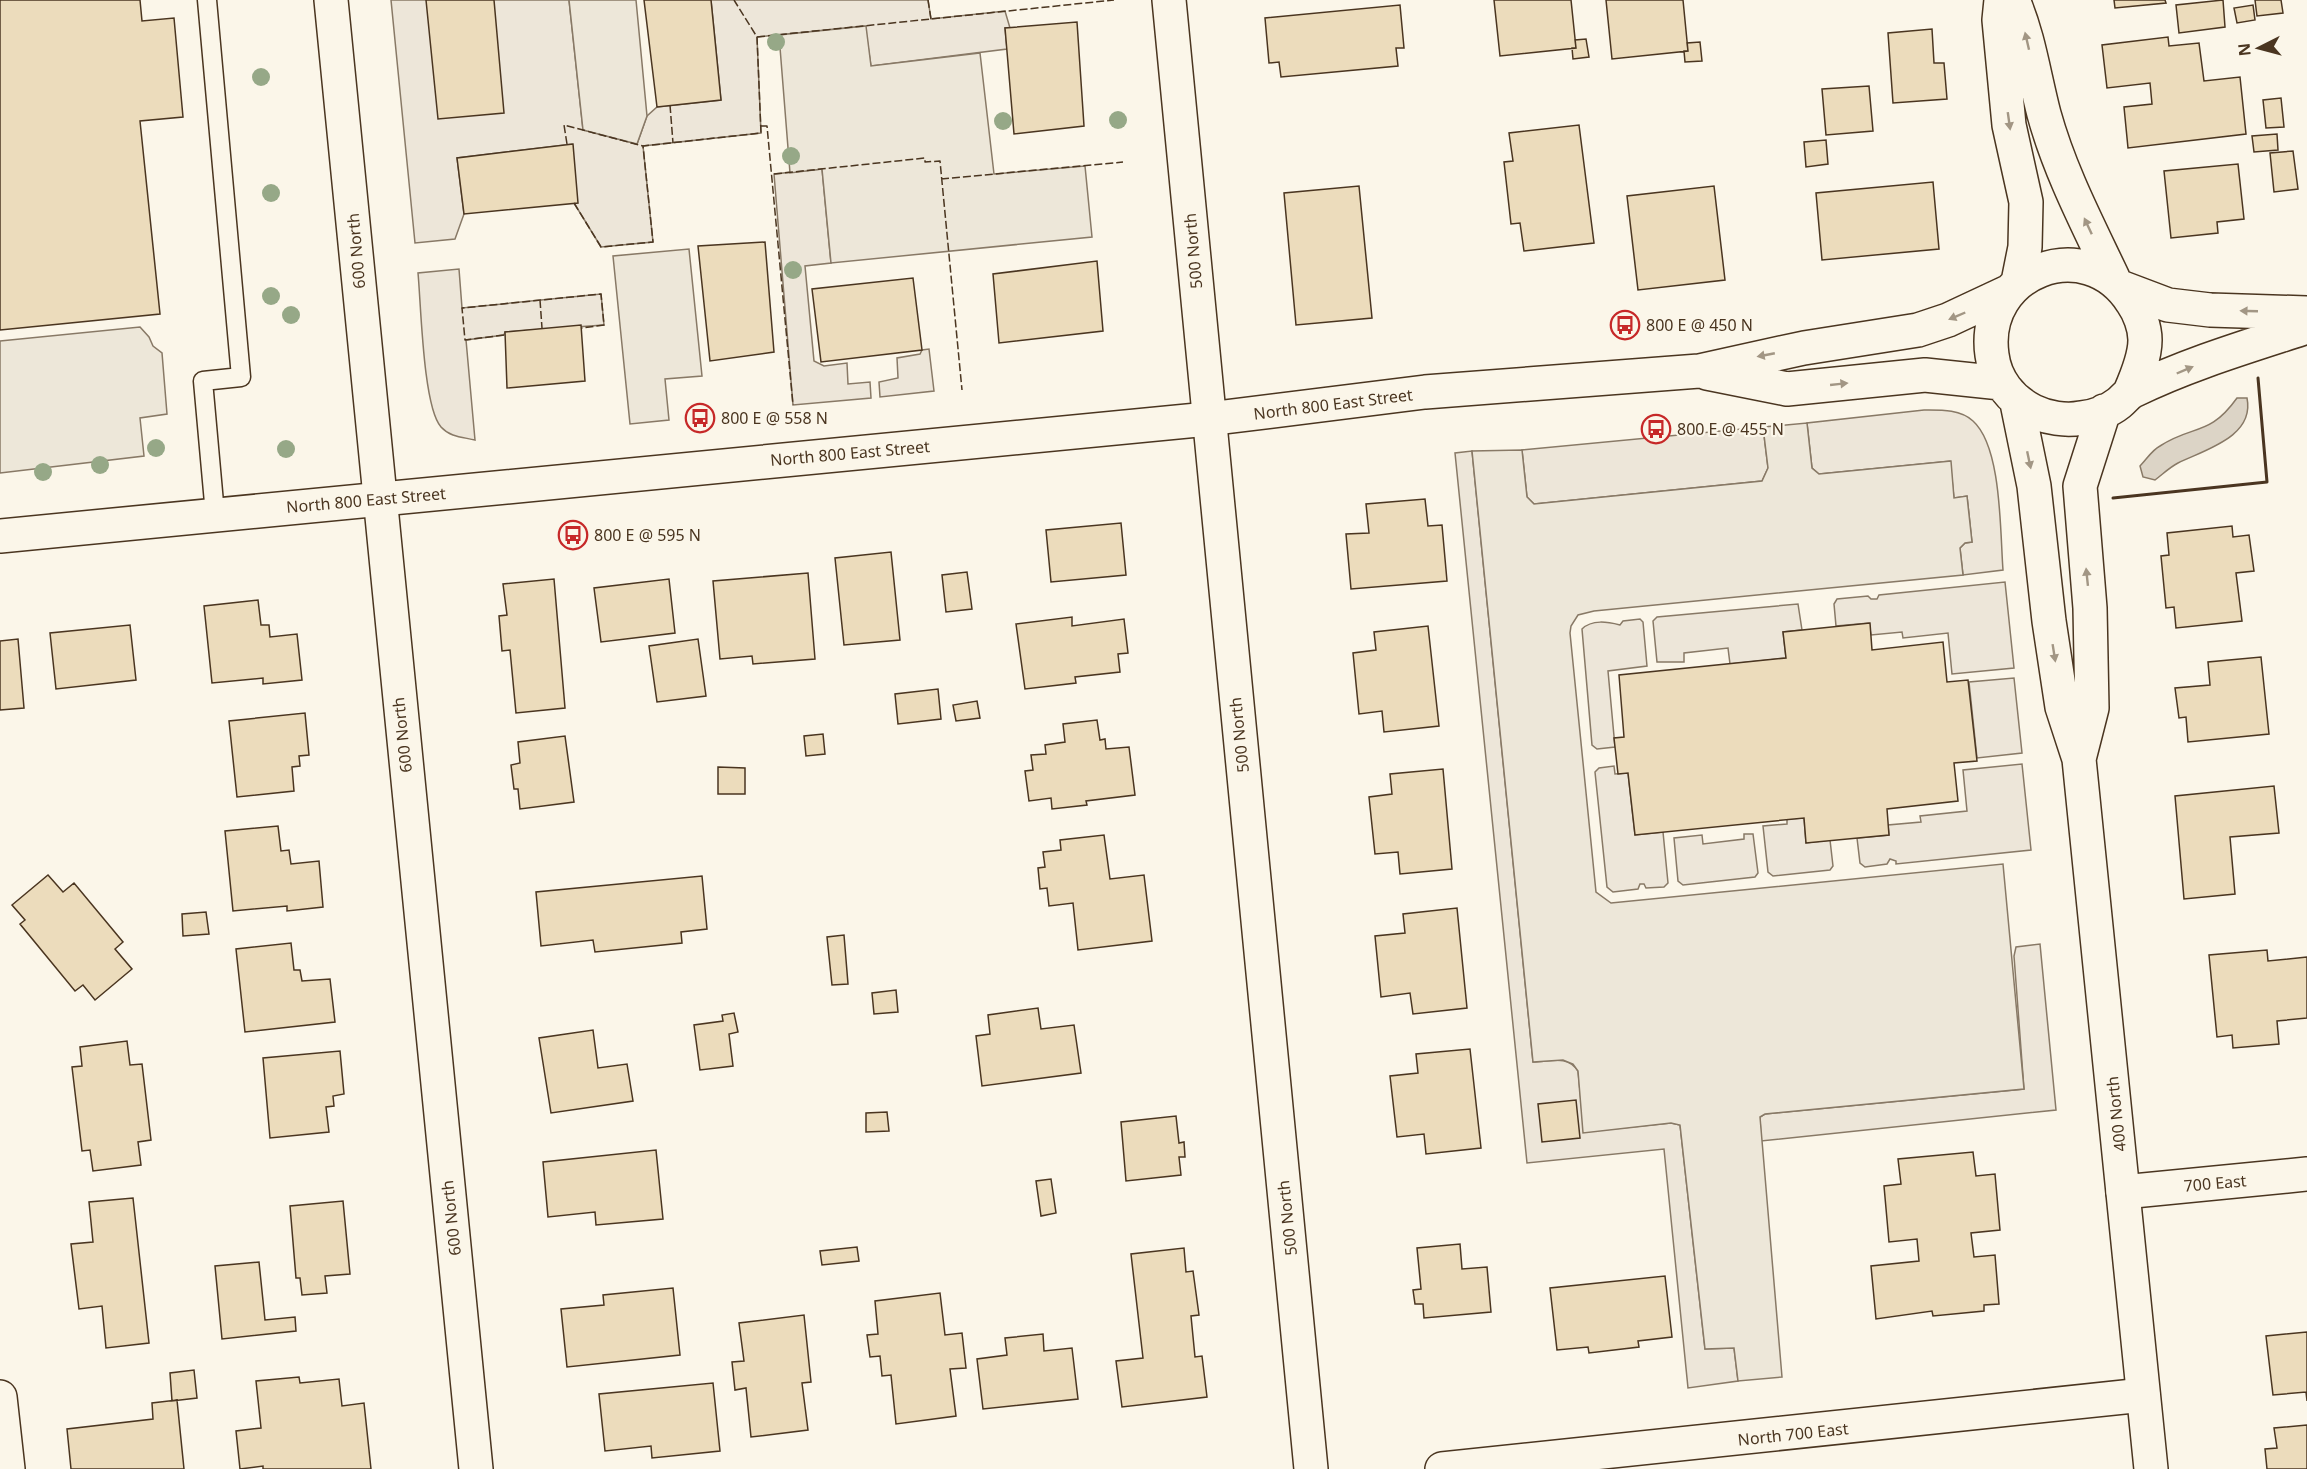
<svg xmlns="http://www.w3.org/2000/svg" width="2307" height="1469" font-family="'Noto Sans',sans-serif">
	<rect width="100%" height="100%" fill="#fbf6e9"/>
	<path fill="#ede6d9" stroke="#887966" stroke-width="1.5" d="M391,0H569L583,130L637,144L647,116L657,107L721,100L711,0H928L931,19L1005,11L1010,28H1005L1007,49L871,66L865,26L757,37L761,133L643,146L653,242L601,247L574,203L572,144L457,158L464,214L455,239L415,243Z
		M822,169L831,263L805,266L814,361L824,366L847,363L848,384L870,382L871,398L793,405L774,174Z
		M459,269L462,308L601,294L604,325L505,332L504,335L466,340L475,440C462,437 450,437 441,427C423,407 421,304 418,273Z
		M929,349L934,391L880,397L879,382L898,378L897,358L920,354L922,350Z
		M1924,410C1940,410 1960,409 1973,421C2002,447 2000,532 2003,570L1963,575L1960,548L1965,543L1972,542L1967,496L1954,498L1950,461L1819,474L1812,468L1807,423Z
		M1763,427L1768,468L1762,481L1534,504L1527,497L1522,450Z
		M1472,451L1533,1062C1550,1062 1567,1054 1578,1071L1584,1132L1671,1123L1680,1125L1705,1349L1734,1348L1738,1381L1688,1388L1664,1149L1527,1163L1455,453Z
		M2005,582L2014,668L1952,674L1948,633L1903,638L1902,632L1871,635L1869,623L1836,626L1834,604L1837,599L1868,596L1871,599H1877L1879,595Z
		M1798,604L1802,630L1783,632L1786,658L1730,664L1728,648L1684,653V662H1657L1653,621L1657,617Z
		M1640,619L1643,622L1647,666L1608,671L1615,747L1597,749L1592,745L1582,629C1592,619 1608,622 1620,625L1623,621Z
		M2014,678L2022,753L1977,758L1969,682Z
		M2022,764L2031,850L1896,864V861L1890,859L1887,864L1865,867L1860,863L1857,838L1889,835L1888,825L1921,822L1920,816L1967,811L1963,770Z
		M1614,766L1615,774L1628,773L1635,835L1663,832L1668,883L1664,887L1646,888L1644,884H1640L1638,889L1613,892L1607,887L1595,772L1599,768Z
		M1804,818L1806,843L1830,840L1833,866L1830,870L1773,876L1768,872L1763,826L1787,824V819Z
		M1744,834H1753L1758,873L1755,877L1683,885L1678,881L1674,838L1702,835L1703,844L1744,839Z
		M2040,944L2056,1110L1761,1141L1760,1117L1765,1114L2024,1089L2014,956L2016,947Z"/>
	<path fill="#ede7d9" stroke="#887966" stroke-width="1.5" d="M569,0H636L647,116L637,144L583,130Z
		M866,26L871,66L980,53L994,174L1085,166L1092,237L831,263L822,169L790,173L779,35Z
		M689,249L702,376L665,379L669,420L630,424L613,256Z
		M140,327L149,337L153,346L162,353L167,414L140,418L144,456L0,473V341Z
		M1807,423L1812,468L1819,474L1951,461L1954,498L1967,496L1972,542L1965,543L1960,548L1963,575L1594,611L1578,615L1571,626L1570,633L1596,892L1611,903L2003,864L2024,1089L1765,1114L1760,1117L1782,1377L1738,1381L1734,1348L1705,1349L1680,1125L1671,1123L1583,1133L1578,1071L1573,1064L1563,1060L1533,1062L1472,451L1522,450L1527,497L1534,504L1762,481L1768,468L1763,427Z"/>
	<path fill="#dcd4c6" stroke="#887966" stroke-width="1.5" d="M2237,398H2247C2255,437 2204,450 2178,463C2170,467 2163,474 2155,480L2143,477L2140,466C2146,460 2152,450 2160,446C2194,424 2209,437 2237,398Z"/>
	<path fill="#ecdcbc" stroke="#4a3520" stroke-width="1.5" d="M0,0H140L142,21L174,18L183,117L140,121L160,314L0,330Z
		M426,0H494L504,113L438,119Z
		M644,0H711L721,100L657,107Z
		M1494,0H1571L1576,48L1500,56Z
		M1606,0H1683L1688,51L1612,59Z
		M2114,0H2165L2166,3L2115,8Z
		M2223,0L2225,27L2179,33L2176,5Z
		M2255,0H2281L2283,13L2257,16Z
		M1400,5L1404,48H1396L1398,66L1281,77L1279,62L1269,63L1265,18Z
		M2253,5L2255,20L2237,23L2234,8Z
		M1077,22L1084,126L1014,134L1005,28Z
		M1932,29L1934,63H1944L1947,99L1893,103L1888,33Z
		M2168,37L2169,46L2199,43L2204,81L2240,77L2246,134L2128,148L2124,107L2152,104L2150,83L2107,88L2102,45Z
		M1586,39L1589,57L1573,59L1572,48H1576L1575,40Z
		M1700,42L1702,61L1685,62L1684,51H1688L1687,43Z
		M1869,86L1873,131L1826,135L1822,89Z
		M2281,98L2284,127L2266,128L2263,100Z
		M1579,125L1594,243L1524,251L1520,223L1511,224L1504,162L1513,161L1509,133Z
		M2277,134L2278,150L2254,152L2252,136Z
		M1826,140L1828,164L1806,167L1804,142Z
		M573,144L578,203L464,214L457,158Z
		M2293,151L2298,189L2274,192L2270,153Z
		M2238,164L2244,219L2217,222L2218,233L2171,238L2164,171Z
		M1933,182L1939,249L1822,260L1816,193Z
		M1359,186L1372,318L1296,325L1284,193Z
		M1714,186L1725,280L1638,290L1627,196Z
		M765,242L774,352L710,361L698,246Z
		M1097,261L1103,331L999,343L993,274Z
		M913,278L922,350L821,362L812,289Z
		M581,325L585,381L507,388L505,332Z
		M1425,499L1428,526L1442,525L1447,581L1351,589L1346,534L1369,533L1366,504Z
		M1121,523L1126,575L1051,582L1046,530Z
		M2232,526L2233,537L2249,535L2254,571L2236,573L2242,621L2176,628L2174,607L2166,608L2161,556L2169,555L2167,533Z
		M891,552L900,640L844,645L835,558Z
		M967,572L972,609L946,612L942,575Z
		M808,573L815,659L753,664L752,656L720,659L713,581Z
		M554,579L565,708L516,713L510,650L502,651L499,616L507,615L503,584Z
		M669,579L675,633L601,642L594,588Z
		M258,600L261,625H269L270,637L297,634L302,680L263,684V678L212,683L204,606Z
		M1072,617V626L1124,619L1128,653L1118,654L1120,672L1075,677L1076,683L1025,689L1016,624Z
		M1870,623L1872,650L1943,642L1947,682L1968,680L1977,761L1954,763L1958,801L1887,809L1889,835L1806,843L1804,818L1635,835L1628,773L1618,774L1614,738L1624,737L1619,675L1786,658L1783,632Z
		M130,625L136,680L56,689L50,633Z
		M1428,626L1439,726L1384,732L1382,711L1359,714L1353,653L1376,650L1374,632Z
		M18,639L24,708L0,710V641Z
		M698,639L706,696L657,702L649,646Z
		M2261,657L2269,734L2188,742L2186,717L2179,718L2175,688L2210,685L2208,662Z
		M938,689L941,719L898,724L895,694Z
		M977,701L980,718L956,721L953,705Z
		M305,713L309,755L299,756L300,766L292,767L294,791L237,797L229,721Z
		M1097,720L1100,740L1105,739L1106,749L1129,747L1135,795L1086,801L1087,805L1052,809L1051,798L1029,801L1025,771L1033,770L1031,755L1046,754L1045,745L1065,742L1063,724Z
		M823,734L825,754L806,756L804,736Z
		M565,736L574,802L520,809L518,789H514L511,765L520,763L518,742Z
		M718,767L745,768V794H718Z
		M1443,769L1452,869L1400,874L1398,852L1375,854L1369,797L1392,794L1390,774Z
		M2274,786L2279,833L2230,837L2235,894L2184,899L2175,796Z
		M278,826L281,851L289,850L291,864L319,861L323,907L287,911V906L233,911L225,831Z
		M1104,835L1110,879L1144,875L1152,941L1078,950L1073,903L1049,906L1047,888L1040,889L1038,868L1045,867L1043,852L1061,850L1060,840Z
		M48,875L63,892L74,883L123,942L115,949L132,969L95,1000L83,985L75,991L20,924L25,920L12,905Z
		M702,876L707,929L681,932L682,943L595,952L593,940L541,946L536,892Z
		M1457,908L1467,1008L1413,1014L1410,993L1381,997L1375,936L1405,933L1403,914Z
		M206,912L209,934L183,936L182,914Z
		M844,935L848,984L832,985L827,937Z
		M291,943L294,970H300L302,981L330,979L335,1022L245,1032L236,949Z
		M2267,950L2268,961L2307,957V1018L2277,1021L2279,1044L2233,1048L2232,1035L2217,1037L2209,955Z
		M896,990L898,1012L874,1014L872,993Z
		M1038,1008L1041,1029L1074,1025L1081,1073L982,1086L976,1036L990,1034L988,1015Z
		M734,1013L738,1032L729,1034L733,1066L700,1070L694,1025L723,1021L722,1015Z
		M593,1030L598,1068L627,1064L633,1101L551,1113L539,1038Z
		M127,1041L130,1065L142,1064L151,1140L138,1142L141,1165L93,1171L90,1150L82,1151L72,1067L82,1066L80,1047Z
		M1470,1049L1481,1148L1426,1154L1424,1134L1397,1137L1390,1076L1418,1073L1416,1054Z
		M340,1051L344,1094L333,1096L334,1106L326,1107L329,1132L270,1138L263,1058Z
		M1576,1100L1580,1138L1542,1142L1538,1104Z
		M887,1112L889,1131L866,1132V1113Z
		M1176,1116L1179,1143L1184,1142L1185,1157H1179L1181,1175L1126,1181L1121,1122Z
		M656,1150L663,1219L596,1225L595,1212L548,1217L543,1162Z
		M1973,1152L1976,1176L1995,1174L2000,1230L1971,1233L1974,1257L1995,1255L1999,1304L1984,1305V1311L1933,1316L1932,1311L1876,1319L1871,1266L1919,1261L1917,1239L1889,1242L1884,1186L1901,1184L1898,1159Z
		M1051,1179L1056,1213L1041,1216L1036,1181Z
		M133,1198L149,1343L106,1348L102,1306L79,1309L71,1244L93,1242L89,1202Z
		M343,1201L350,1274L325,1276L327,1293L302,1295L300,1278H296L290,1206Z
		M1460,1244L1462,1269L1487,1267L1491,1312L1424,1318L1423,1304H1415L1413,1290L1421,1289L1417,1248Z
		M857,1247L859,1261L822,1265L820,1251Z
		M1184,1248L1186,1272L1193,1271L1199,1315L1191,1316L1195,1357L1202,1356L1207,1397L1122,1407L1116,1361L1143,1358L1131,1254Z
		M259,1262L265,1320L295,1317L296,1331L222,1339L215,1266Z
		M1665,1276L1672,1337L1638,1341L1639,1347L1589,1353L1588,1347L1557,1350L1550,1288Z
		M673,1288L680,1355L567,1367L561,1309L604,1305L603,1295Z
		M940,1293L945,1335L962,1333L966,1368L950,1369L956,1416L896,1424L891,1375L882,1376L880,1356L870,1357L867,1335L878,1334L875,1301Z
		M804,1315L811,1382L802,1383L808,1430L751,1437L746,1388L735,1390L732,1362L744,1361L739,1323Z
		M2307,1332V1401L2306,1392L2273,1395L2266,1336Z
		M1043,1334L1044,1351L1072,1348L1078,1399L983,1409L977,1359L1007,1355L1005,1338Z
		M194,1370L197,1398L172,1401L170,1373Z
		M299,1377L300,1383L339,1379L342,1406L364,1403L371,1469H263V1466L240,1469L236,1431L261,1428L256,1381Z
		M713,1383L720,1451L652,1458L651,1446L605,1451L599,1394Z
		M177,1400L184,1469H71L67,1429L153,1419L152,1403Z
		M2307,1425V1469H2267L2265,1449L2277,1448L2274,1428Z"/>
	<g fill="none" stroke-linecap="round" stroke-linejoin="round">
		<g stroke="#4a3520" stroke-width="21">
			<path id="lane" d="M207,0L241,377L203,381L215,514"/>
		</g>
		<g stroke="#4a3520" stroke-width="36">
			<path id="street" d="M331,0L476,1469
				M1169,0L1311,1469
				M2123,1192L2307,1174
				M0,1397L8,1469
				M1442,1469L2143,1395"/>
		</g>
		<g stroke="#4a3520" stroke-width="36">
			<path id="secondary" d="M2001,0L1999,20L2009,125L2026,202L2025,247L2018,282
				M2013,0C2029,37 2034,76 2044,114C2060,172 2088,225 2113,278
				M2123,288L2168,305L2210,310L2307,313
				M1707,373L1787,389L1925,375L2001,383
				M2130,392C2137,376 2145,357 2145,340C2145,327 2139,312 2132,302C2086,230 1980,272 1992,355C1995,380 2011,400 2033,411C2047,418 2066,421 2081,418C2094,417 2109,411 2119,403C2124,399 2127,394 2133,391C2188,364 2249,346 2307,327
				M2017,403L2034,486L2049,621L2062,707L2079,759L2151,1469
				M0,536L1208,419L1425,392L1699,371L1804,348L1918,330L1948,320L2010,291
				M2079,759L2092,708L2090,608L2080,486L2104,411"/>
		</g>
		<use href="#lane" stroke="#fbf6e9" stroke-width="18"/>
		<use href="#street" stroke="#fbf6e9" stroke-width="33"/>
		<use href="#secondary" stroke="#fbf6e9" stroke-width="33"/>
		<path stroke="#4a3520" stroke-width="1.5" stroke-dasharray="8 3" stroke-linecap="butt" d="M928,0L931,19
			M757,37L1114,0
			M670,105L673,143
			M761,126H767L793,405
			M567,144L564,125L643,146L761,133L757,37L734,0
			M774,174L925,158V162L940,161L962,390
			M941,179L1123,162
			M574,203L601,247L653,242L643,146
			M540,300L542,328
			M504,335L465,340L462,308L601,294L604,325L582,328"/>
		<path stroke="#4a3520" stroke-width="3" d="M2113,498L2267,482L2258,378"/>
	</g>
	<g fill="#96a887">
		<circle cx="776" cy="42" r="9"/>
		<circle cx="261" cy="77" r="9"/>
		<circle cx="1118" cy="120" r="9"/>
		<circle cx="1003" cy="121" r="9"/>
		<circle cx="791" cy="156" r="9"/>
		<circle cx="271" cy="193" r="9"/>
		<circle cx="793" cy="270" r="9"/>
		<circle cx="271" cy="296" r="9"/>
		<circle cx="291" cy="315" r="9"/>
		<circle cx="156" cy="448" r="9"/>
		<circle cx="286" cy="449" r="9"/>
		<circle cx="100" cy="465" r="9"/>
		<circle cx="43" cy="472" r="9"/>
	</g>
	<defs><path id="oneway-solid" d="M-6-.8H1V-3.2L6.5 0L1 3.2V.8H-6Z" transform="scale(1.5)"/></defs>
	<g fill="#a29684">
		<use href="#oneway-solid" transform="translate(2027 41) rotate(-103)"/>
		<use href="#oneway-solid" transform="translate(2009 121) rotate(82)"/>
		<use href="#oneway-solid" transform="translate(2088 226) rotate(-115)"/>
		<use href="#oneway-solid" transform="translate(2249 311) rotate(-178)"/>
		<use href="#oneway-solid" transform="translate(1957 316) rotate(157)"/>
		<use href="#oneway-solid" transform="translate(1766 355) rotate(169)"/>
		<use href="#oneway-solid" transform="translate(2185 370) rotate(-23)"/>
		<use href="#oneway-solid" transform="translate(1839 384) rotate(-6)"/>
		<use href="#oneway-solid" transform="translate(2029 460) rotate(78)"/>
		<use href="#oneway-solid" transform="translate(2087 577) rotate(-96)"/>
		<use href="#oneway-solid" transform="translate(2054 653) rotate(81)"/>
	</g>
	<defs>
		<g id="bus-ring" transform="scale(1.5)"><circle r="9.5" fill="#fbf6e9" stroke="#c62828" stroke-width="1.5"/><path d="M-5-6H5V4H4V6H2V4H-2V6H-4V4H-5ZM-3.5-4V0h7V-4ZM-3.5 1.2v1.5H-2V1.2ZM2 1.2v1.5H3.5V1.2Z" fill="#c62828"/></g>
	</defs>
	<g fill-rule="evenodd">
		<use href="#bus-ring" x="1625" y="325"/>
		<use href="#bus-ring" x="700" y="418"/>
		<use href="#bus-ring" x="1656" y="429"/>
		<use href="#bus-ring" x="573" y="535"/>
	</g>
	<g text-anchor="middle" stroke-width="4.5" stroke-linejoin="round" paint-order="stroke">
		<g font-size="16" fill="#4a3520" stroke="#fbf6e9">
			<text transform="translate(356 251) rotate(-95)" y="6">600 North</text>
			<text transform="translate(1193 251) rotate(-95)" y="6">500 North</text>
			<text transform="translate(1333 404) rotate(-7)" y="6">North 800 East Street</text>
			<text transform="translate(850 453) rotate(-5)" y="6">North 800 East Street</text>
			<text transform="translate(366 500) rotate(-5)" y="6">North 800 East Street</text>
			<text transform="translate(402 735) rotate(-96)" y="6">600 North</text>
			<text transform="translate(1239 735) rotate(-96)" y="6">500 North</text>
			<text transform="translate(2116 1114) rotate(-96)" y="6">400 North</text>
			<text transform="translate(2215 1183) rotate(-5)" y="6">700 East</text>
			<text transform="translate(451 1218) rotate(-96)" y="6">600 North</text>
			<text transform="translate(1287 1218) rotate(-96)" y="6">500 North</text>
			<text transform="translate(1793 1434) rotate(-6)" y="6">North 700 East</text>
		</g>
		<g font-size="16" fill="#4a3520" stroke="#fbf6e9" text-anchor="start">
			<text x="1646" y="331">800 E @ 450 N</text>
			<text x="721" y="424">800 E @ 558 N</text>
			<text x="1677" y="435">800 E @ 455 N</text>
			<text x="594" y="541">800 E @ 595 N</text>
		</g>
	</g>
	<g transform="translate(2259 48) rotate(264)" stroke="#fbf6e9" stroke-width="4.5" paint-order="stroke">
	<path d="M0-4.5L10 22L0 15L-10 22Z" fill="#4a3520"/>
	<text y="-9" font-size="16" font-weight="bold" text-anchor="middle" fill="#4a3520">N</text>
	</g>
</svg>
